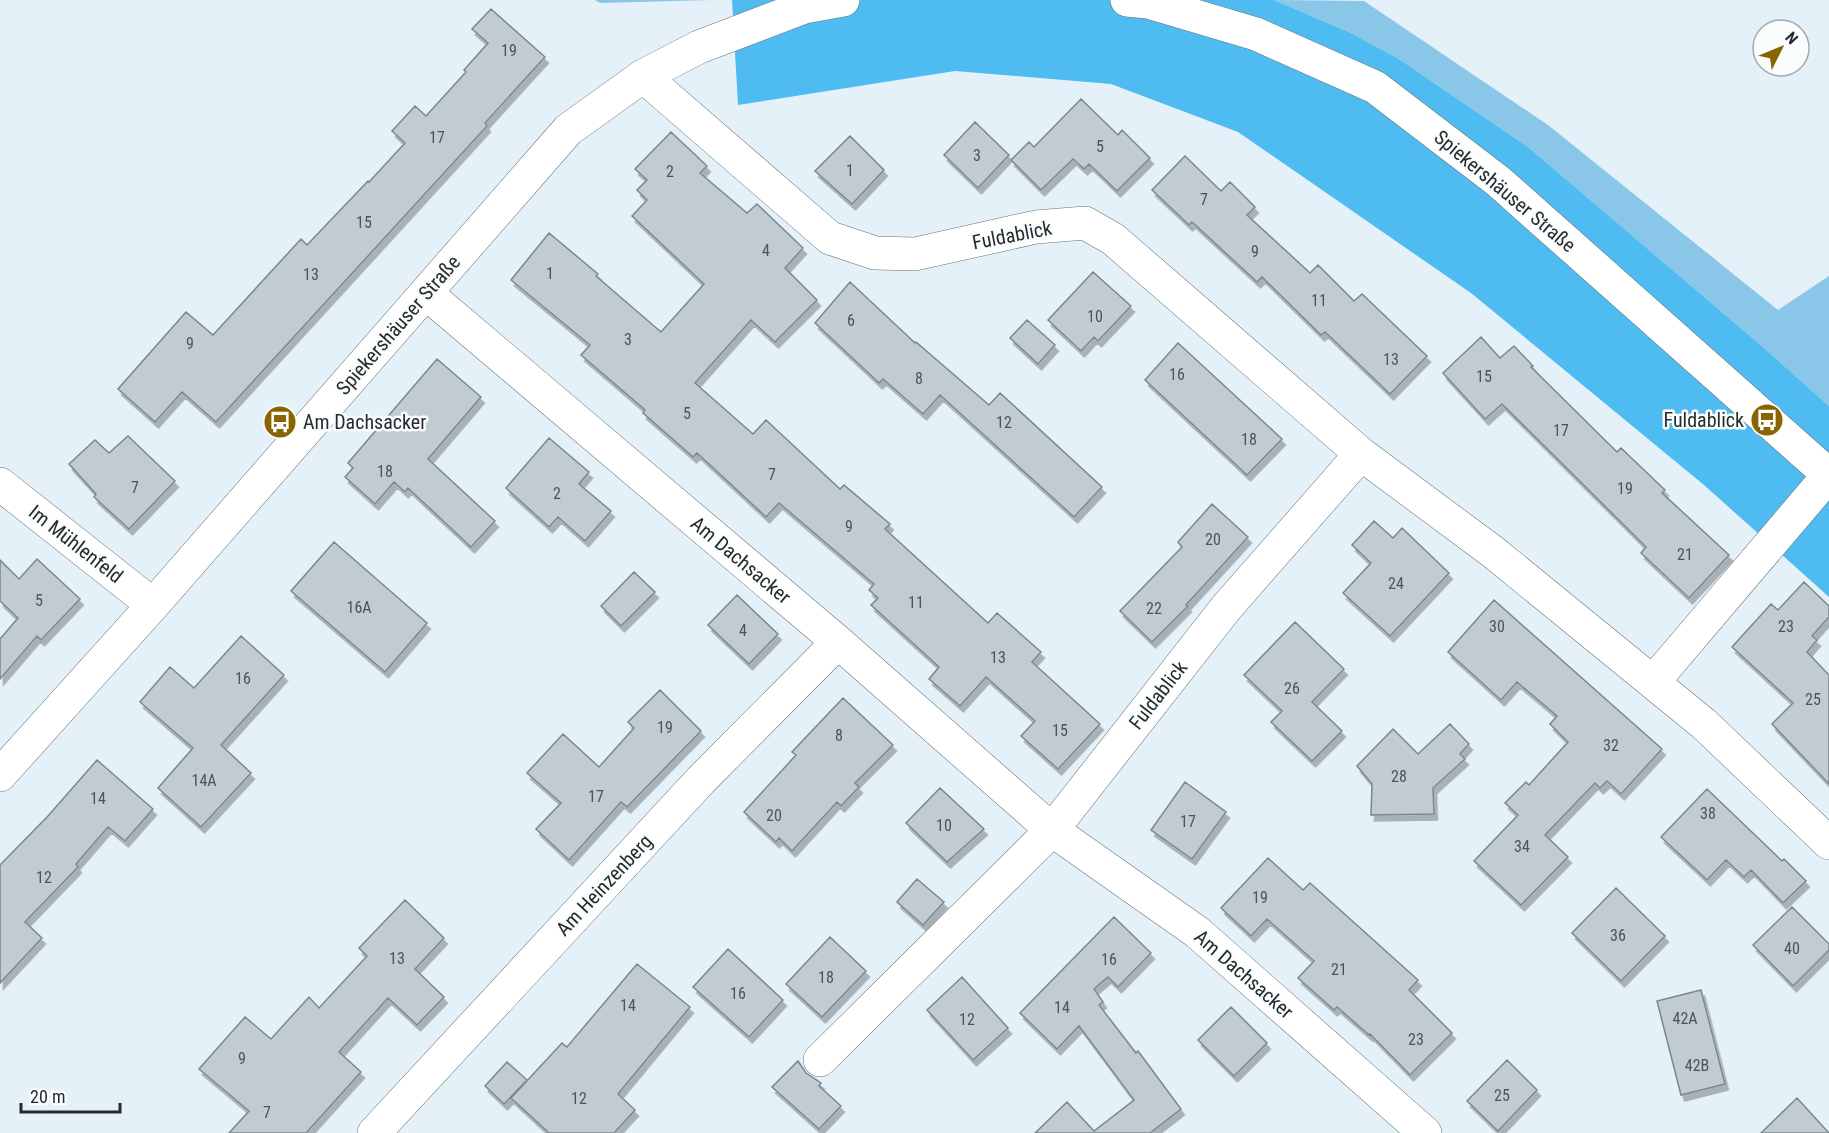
<svg xmlns="http://www.w3.org/2000/svg" width="1829" height="1133" font-family="'Roboto Condensed',sans-serif">
	<defs>
		<filter id="shadow"><feDropShadow dx="3.5" dy="6" stdDeviation="0" flood-color="#0004"/></filter>
	</defs>
	<rect width="100%" height="100%" fill="#e5f1f8"/>
	<path fill="#89c6e8" d="M595,0H712L600,3Z
		M1274,0L1364,1L1548,125L1778,310L1829,276V406L1756,341L1528,147L1399,59L1351,33Z"/>
	<path fill="#4fbcf1" d="M732,0H1274L1351,33L1399,59L1528,147L1756,341L1829,406V597L1704,485L1471,293L1238,132L1111,84L955,71L738,105Z"/>
	<path fill="#c0cbd2" stroke="#7c878d" stroke-width="1.5" filter="url(#shadow)" d="M491,9L545,57L485,123L487,126L216,422L182,392L155,422L118,389L186,312L213,335L301,239L307,245L368,181L369,182L405,143L392,131L415,106L426,116L466,72L464,70L488,43L472,29Z
		M1081,99L1118,135L1122,130L1150,158L1117,191L1089,164L1084,169L1073,159L1041,190L1011,160L1029,142L1034,147Z
		M975,122L1009,155L978,188L944,155Z
		M671,132L707,166L700,173L747,213L757,204L803,248L785,268L817,300L775,342L751,320L695,383L753,434L766,420L840,489L844,485L890,524L885,529L988,623L997,613L1041,652L1032,662L1100,724L1058,769L1021,736L1035,721L986,677L960,706L929,679L939,667L871,605L878,598L869,590L874,584L779,503L766,517L697,453L693,457L643,413L645,410L581,355L590,345L511,280L549,233L598,274L596,276L661,332L704,284L632,216L647,200L637,190L647,180L635,169Z
		M850,136L884,170L852,204L815,171Z
		M1185,156L1221,191L1230,182L1255,207L1247,215L1310,273L1318,265L1354,301L1362,294L1427,356L1390,394L1325,332L1321,335L1262,277L1257,282L1192,222L1189,225L1152,190Z
		M1093,272L1131,306L1098,341L1094,337L1081,351L1048,320Z
		M850,282L915,343L916,342L989,405L1000,393L1102,487L1074,517L940,395L923,414L883,379L879,383L815,323Z
		M1027,320L1055,345L1038,364L1010,338Z
		M1481,337L1500,358L1514,346L1533,366L1531,367L1617,452L1621,448L1665,490L1662,493L1729,555L1689,598L1641,553L1646,547L1502,404L1485,419L1443,373Z
		M1178,343L1282,439L1247,475L1145,380Z
		M437,359L481,397L428,459L495,521L471,547L408,488L405,492L394,482L375,504L345,477L353,468L348,463Z
		M128,436L175,481L129,529L94,497L96,494L69,464L95,440L109,453Z
		M549,438L589,472L579,484L611,511L585,541L558,517L549,527L506,488Z
		M1212,504L1248,537L1186,605L1188,606L1152,642L1120,611L1182,547L1178,542Z
		M1374,521L1393,538L1402,528L1449,573L1390,636L1343,593L1371,563L1352,545Z
		M334,542L427,623L385,672L291,591Z
		M37,559L80,599L41,640L37,636L0,679V639L18,618L0,601V560L19,579Z
		M634,572L655,592L621,626L601,606Z
		M1804,582L1829,606V617L1812,636L1817,640L1807,652L1829,675V784L1772,724L1793,703L1732,647L1771,604L1778,610Z
		M737,595L778,634L749,664L708,625Z
		M1494,600L1662,749L1621,794L1607,781L1600,788L1595,783L1545,835L1568,857L1521,905L1474,861L1518,815L1505,803L1526,782L1529,785L1568,742L1550,724L1557,716L1517,682L1501,700L1448,652Z
		M1295,622L1344,669L1312,702L1342,731L1312,761L1271,722L1282,711L1244,675Z
		M241,636L284,675L221,745L251,773L201,827L158,788L193,748L140,702L170,667L194,688Z
		M660,690L701,731L627,807L621,802L569,860L536,829L561,803L527,773L563,734L599,767L634,728L628,722Z
		M843,698L893,745L855,783L859,787L841,806L837,802L792,851L779,838L776,842L744,812L796,755L792,752Z
		M1450,724L1469,744L1460,754L1465,759L1433,788L1434,814L1371,815L1372,784L1357,766L1393,729L1418,754Z
		M97,760L153,809L125,841L108,827L76,864L78,867L25,922L42,938L0,983V865L48,816Z
		M1185,782L1226,812L1192,859L1151,830Z
		M940,788L984,829L947,862L906,823Z
		M1707,789L1782,861L1784,859L1806,881L1783,903L1751,870L1744,877L1726,860L1707,880L1661,837Z
		M1268,858L1303,890L1310,883L1418,980L1409,990L1452,1033L1410,1075L1370,1034L1369,1035L1337,1007L1334,1010L1298,978L1314,961L1267,919L1251,936L1221,908Z
		M917,879L944,902L923,925L897,902Z
		M1616,888L1665,936L1621,981L1572,933Z
		M405,900L444,938L415,969L444,997L417,1025L388,998L339,1052L361,1072L306,1133H229L249,1111L199,1069L245,1017L271,1039L309,997L319,1008L367,956L359,948Z
		M1792,907L1829,944V950L1793,986L1753,945Z
		M1114,917L1151,953L1118,987L1108,977L1094,989L1103,1002L1099,1005L1136,1053L1138,1051L1181,1109L1150,1133H1035L1067,1102L1094,1131L1134,1100L1079,1026L1057,1049L1020,1013Z
		M830,937L866,971L822,1017L786,984Z
		M728,949L783,1000L749,1037L693,987Z
		M637,964L690,1007L618,1094L635,1110L614,1133H549L511,1098L562,1043L567,1047Z
		M962,977L1008,1028L973,1060L927,1010Z
		M1701,990L1725,1084L1681,1095L1657,1001Z
		M1231,1007L1267,1043L1234,1076L1198,1040Z
		M1507,1060L1537,1090L1498,1131L1467,1101Z
		M798,1061L806,1073L821,1083L819,1086L841,1106L819,1129L772,1087Z
		M507,1062L527,1080L504,1104L485,1086Z
		M1797,1098L1829,1133H1761Z"/>
	<g fill="none" stroke-linecap="round" stroke-linejoin="round">
		<g stroke="#677278" stroke-width="34">
			<path id="minor" d="M1127,0L1148,2L1256,34L1375,87L1498,181L1829,475
				M643,76L830,238L875,253L915,254L1036,227L1085,223L1113,239L1361,454L1493,552L1704,724L1829,843
				M426,293L838,642L1052,830L1197,932L1425,1133
				M0,484L153,605
				M1653,682L1829,475
				M0,775L153,605L568,130L643,76L699,47L804,7L843,0
				M820,1060L1052,830L1226,608L1361,454
				M374,1133L701,780L838,642"/>
		</g>
		<use href="#minor" stroke="#fff" stroke-width="33"/>
	</g>
	<defs>
		<g id="bus-disc" transform="scale(1.725)"><circle r="9.5" fill="#886501" stroke="#fafdfe"/><path d="M-5-6H5V4H4V6H2V4H-2V6H-4V4H-5ZM-3.5-4V0h7V-4ZM-3.5 1.2v1.5H-2V1.2ZM2 1.2v1.5H3.5V1.2Z" fill="#fff"/></g>
	</defs>
	<g fill-rule="evenodd">
		<use href="#bus-disc" x="1767" y="420"/>
		<use href="#bus-disc" x="280" y="422"/>
	</g>
	<g text-anchor="middle" stroke-width="5" stroke-linejoin="round" paint-order="stroke">
		<g font-size="16" fill="#4d5356">
			<text x="509" y="56">19</text>
			<text x="437" y="143">17</text>
			<text x="1100" y="152">5</text>
			<text x="977" y="161">3</text>
			<text x="850" y="176">1</text>
			<text x="670" y="177">2</text>
			<text x="1204" y="205">7</text>
			<text x="364" y="228">15</text>
			<text x="766" y="256">4</text>
			<text x="1255" y="257">9</text>
			<text x="550" y="279">1</text>
			<text x="311" y="280">13</text>
			<text x="1319" y="306">11</text>
			<text x="1095" y="322">10</text>
			<text x="851" y="326">6</text>
			<text x="628" y="345">3</text>
			<text x="190" y="349">9</text>
			<text x="1391" y="365">13</text>
			<text x="1177" y="380">16</text>
			<text x="1484" y="382">15</text>
			<text x="919" y="384">8</text>
			<text x="687" y="419">5</text>
			<text x="1004" y="428">12</text>
			<text x="1561" y="436">17</text>
			<text x="1249" y="445">18</text>
			<text x="385" y="477">18</text>
			<text x="772" y="480">7</text>
			<text x="135" y="493">7</text>
			<text x="1625" y="494">19</text>
			<text x="557" y="499">2</text>
			<text x="849" y="532">9</text>
			<text x="1213" y="545">20</text>
			<text x="1685" y="560">21</text>
			<text x="1396" y="589">24</text>
			<text x="39" y="606">5</text>
			<text x="916" y="608">11</text>
			<text x="359" y="613">16A</text>
			<text x="1154" y="614">22</text>
			<text x="1497" y="632">30</text>
			<text x="1786" y="632">23</text>
			<text x="743" y="636">4</text>
			<text x="998" y="663">13</text>
			<text x="243" y="684">16</text>
			<text x="1292" y="694">26</text>
			<text x="1813" y="705">25</text>
			<text x="665" y="733">19</text>
			<text x="1060" y="736">15</text>
			<text x="839" y="741">8</text>
			<text x="1611" y="751">32</text>
			<text x="1399" y="782">28</text>
			<text x="204" y="786">14A</text>
			<text x="596" y="802">17</text>
			<text x="98" y="804">14</text>
			<text x="1708" y="819">38</text>
			<text x="774" y="821">20</text>
			<text x="1188" y="827">17</text>
			<text x="944" y="831">10</text>
			<text x="1522" y="852">34</text>
			<text x="44" y="883">12</text>
			<text x="1260" y="903">19</text>
			<text x="1618" y="941">36</text>
			<text x="1792" y="954">40</text>
			<text x="397" y="964">13</text>
			<text x="1109" y="965">16</text>
			<text x="1339" y="975">21</text>
			<text x="826" y="983">18</text>
			<text x="738" y="999">16</text>
			<text x="628" y="1011">14</text>
			<text x="1062" y="1013">14</text>
			<text x="1685" y="1024">42A</text>
			<text x="967" y="1025">12</text>
			<text x="1416" y="1045">23</text>
			<text x="242" y="1064">9</text>
			<text x="1697" y="1071">42B</text>
			<text x="1502" y="1101">25</text>
			<text x="579" y="1104">12</text>
			<text x="267" y="1118">7</text>
		</g>
		<g font-size="20" fill="#272b2d" stroke="#fafdfe">
			<text transform="translate(1505 191) rotate(40)" y="7">Spiekershäuser Straße</text>
			<text transform="translate(1012 235) rotate(-11)" y="7">Fuldablick</text>
			<text transform="translate(398 325) rotate(-49)" y="7">Spiekershäuser Straße</text>
			<text transform="translate(76 544) rotate(38)" y="7">Im Mühlenfeld</text>
			<text transform="translate(741 560) rotate(40)" y="7">Am Dachsacker</text>
			<text transform="translate(1158 695) rotate(-52)" y="7">Fuldablick</text>
			<text transform="translate(604 885) rotate(-47)" y="7">Am Heinzenberg</text>
			<text transform="translate(1244 974) rotate(41)" y="7">Am Dachsacker</text>
		</g>
		<g font-size="20" fill="#272b2d" stroke="#fafdfe" text-anchor="end">
			<text x="1744" y="427">Fuldablick</text>
			<text x="303" y="429" text-anchor="start">Am Dachsacker</text>
		</g>
	</g>
	<g transform="translate(1781 48) rotate(47)"><circle r="28" fill="#fafdfe" stroke="#a6a9aa" stroke-width="1.5"/>
	<path d="M0-4.5L10 22L0 15L-10 22Z" fill="#886501"/>
	<text y="-9" font-size="16" font-weight="bold" text-anchor="middle" fill="#272b2d">N</text>
	</g>
	<path d="M21 1103v9h99v-9" fill="none" stroke="#272b2d" stroke-width="3"/>
	<text x="30" y="1103" font-size="18" fill="#272b2d" stroke="#fafdfe" stroke-width="4.5" paint-order="stroke">20 m</text>
</svg>
